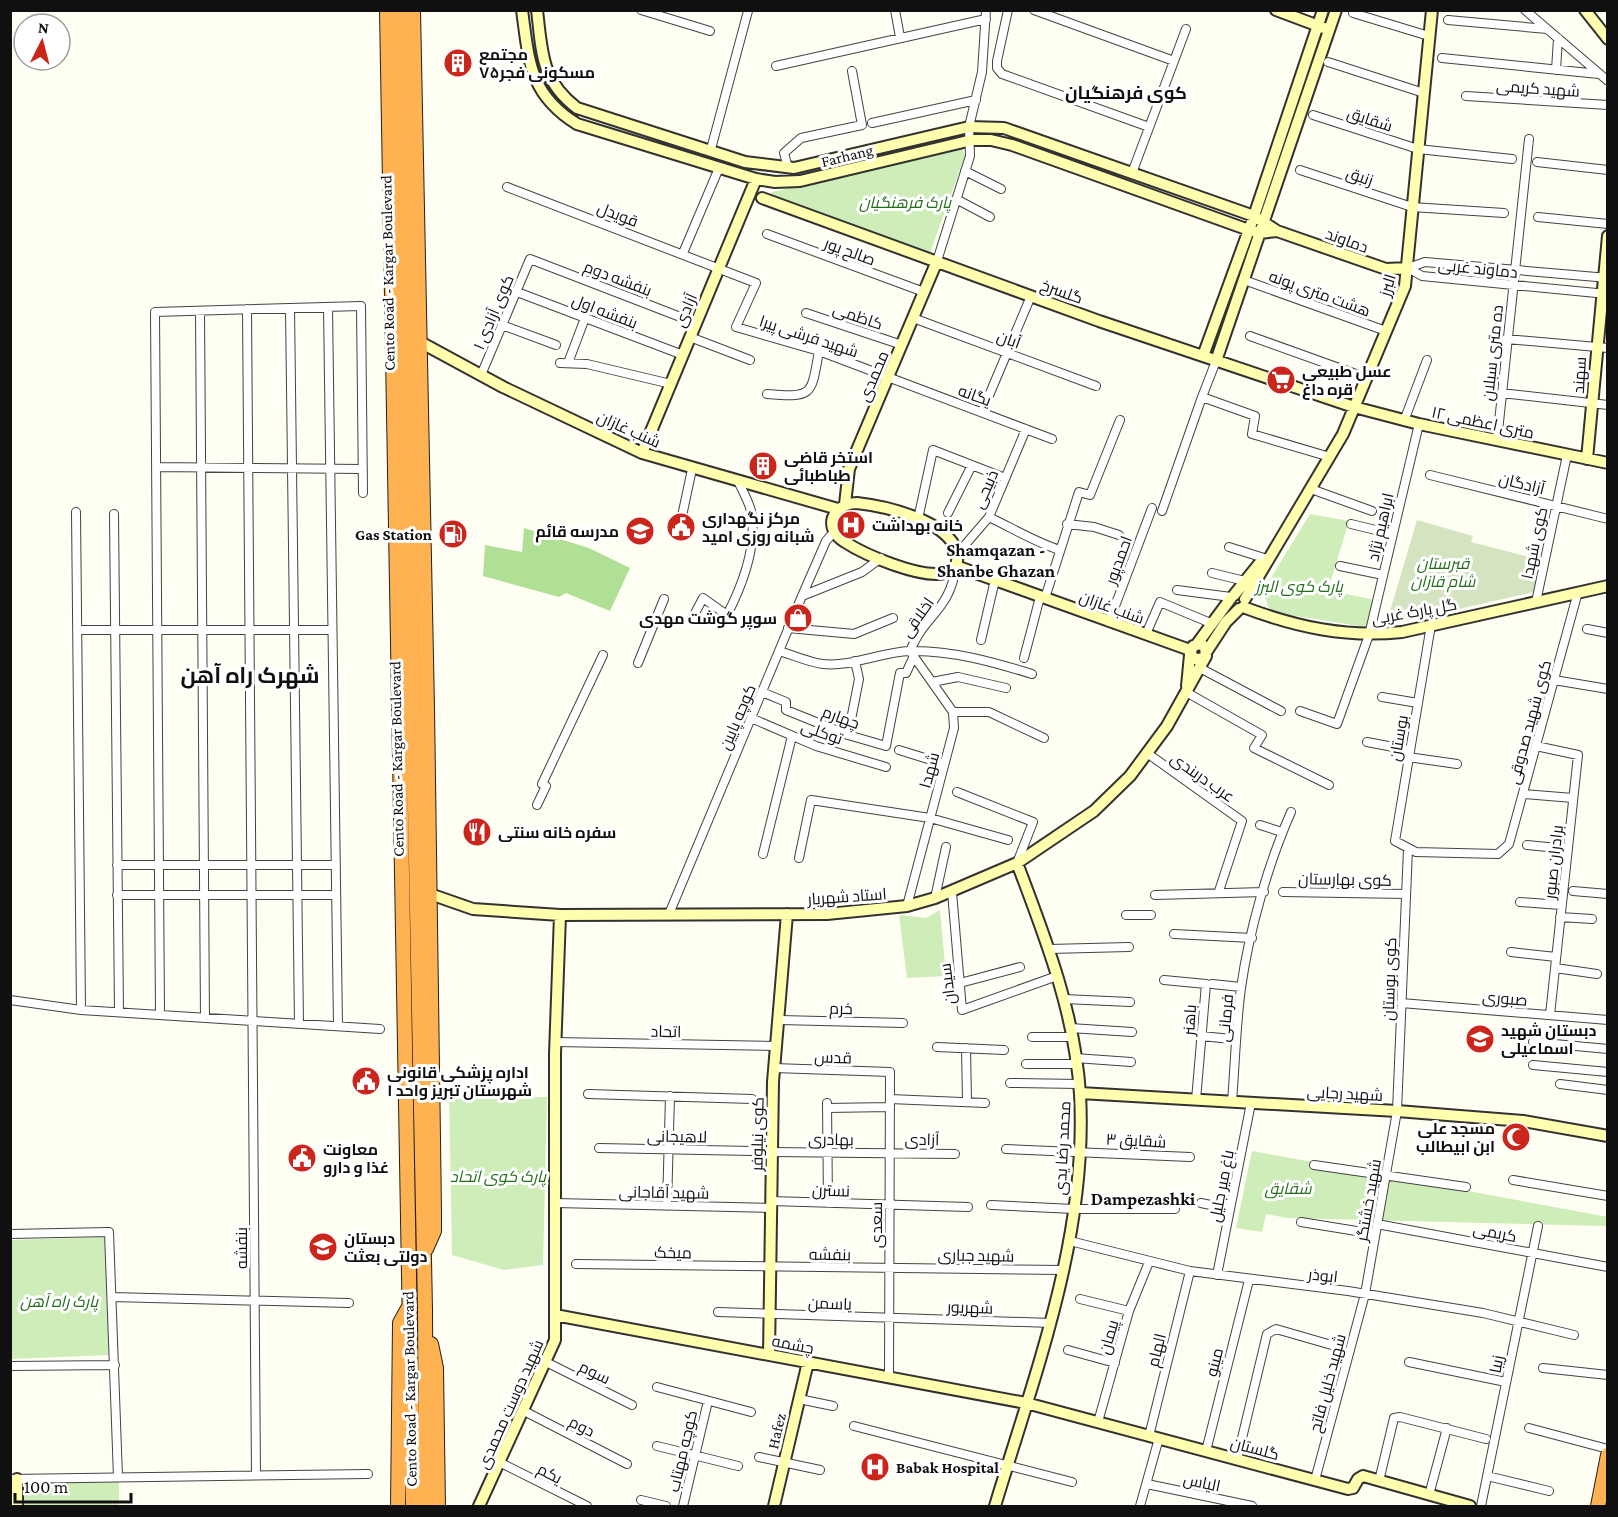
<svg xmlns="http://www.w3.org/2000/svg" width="1618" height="1517" font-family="'Crimson Pro',Cairo,serif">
	<rect width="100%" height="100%" fill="#fffef3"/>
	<path fill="#ceedb8" d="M962,148L965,156L930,253L770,195L772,192Z
		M1310,514L1349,521L1328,590L1375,600L1370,625L1360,626L1270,612L1263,591Z
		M940,910L946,976L907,978L899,915L926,918Z
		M467,1088L521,1097H547L543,1265L504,1270L452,1255L449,1089Z
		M1252,1151L1608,1217L1607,1226L1287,1218L1266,1214L1262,1232L1236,1228Z
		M106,1237L110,1355L11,1359L10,1240Z
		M119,1479V1506H20L19,1481Z"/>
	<path fill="#b0e096" d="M524,528L589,548L630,568L610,611L566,593L559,597L483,576L485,545L522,552Z"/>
	<path fill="#d5e4c0" d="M1417,520L1473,536L1471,542L1541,560L1534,592L1411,620L1388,618Z"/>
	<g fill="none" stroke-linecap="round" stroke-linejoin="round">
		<g stroke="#434343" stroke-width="10">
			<path id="street" d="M641,10L710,31
				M895,10L900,37
				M1008,10L997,61V68L1002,74L1149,127
				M1034,10L1174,61
				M1525,10L1608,81
				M1353,13L1429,36
				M1448,20L1547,29
				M1442,58L1599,74
				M1328,62L1424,93
				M776,66L986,19
				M1556,70L1558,38
				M1466,96L1608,105
				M1313,115L1418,149L1512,159
				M872,123L976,100
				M711,149L748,11
				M1537,162L1608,170
				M788,168L784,153L801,138L862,125L852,71
				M1300,170L1412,207L1504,213
				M965,171L1001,189
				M1132,173L1186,29
				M507,187L756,283L736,327L819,351L1052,439
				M956,199L990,217
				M1538,217L1608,224
				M767,234L924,292
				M683,253L719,168
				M937,261L970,156L969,127L982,72L986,10
				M1408,268L1422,276L1607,294
				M1408,268L1425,262L1608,278
				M1244,280L1386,331
				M517,292L683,355
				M328,307L338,1026
				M290,308L299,1024
				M247,309L256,1475
				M200,311L205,1018
				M806,313L902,345
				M913,318L1096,386
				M502,325L556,345
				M1250,336L1367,378
				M690,337L750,360
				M1506,339L1608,348
				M1216,361L1202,397L1255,416L1252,434L1330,457
				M560,363L587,364L671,384
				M568,363L585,318
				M481,375L530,259L696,323
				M1501,393L1608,405
				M767,394C814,398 811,395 819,351
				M982,412L1031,296
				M1404,421L1427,360
				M1497,441L1529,139
				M156,467L363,469
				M1430,475L1608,519
				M1311,489L1372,511
				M1162,511L1202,397
				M76,512L81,1010L380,1029
				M948,513L972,465
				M114,514L119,1012
				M989,517C1012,528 1037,543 1060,550
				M918,519L933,450L1005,478
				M1067,524L1094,527L1119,535
				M1351,524L1392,534
				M678,535L692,469
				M1229,547L1264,558
				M958,553L989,517L1026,429
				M1340,566L1383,575
				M1212,573L1245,581
				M1177,590L1231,597
				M802,596L862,572L881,558
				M1045,598L1079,492L1090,495L1120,420
				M1536,602L1567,455
				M693,617L703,598L727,615C742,586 756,550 752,516C751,505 743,492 738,481
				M1109,622L1152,508
				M1431,625L1395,841L1416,852L1498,854L1509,844L1578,592
				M788,628L854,634L893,618
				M1587,629L1608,633
				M77,630H332
				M1146,634L1160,602L1213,624
				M981,640L995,580
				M779,651C793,655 808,662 823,664C852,667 881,652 910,651C951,650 993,662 1032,674
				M910,651C925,614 950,611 956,566
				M1024,658L1040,597
				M638,663L664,599
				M1200,668L1281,711
				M1554,680L1608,689
				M932,682L958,677L1006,688
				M762,692L786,702V710L848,735L886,746L900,673H906L914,656
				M1186,692L1262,735L1254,748L1329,785
				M1382,697L1418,703
				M1300,711L1337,724L1369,635L1419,424
				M953,712H989L1044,738
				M751,718L816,746L886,767
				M848,735L859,679L855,661
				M1367,742L1409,750
				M1536,746L1578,755L1550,1015
				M899,750L944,764
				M1147,753L1242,821L1219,891
				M1408,757L1457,764
				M957,792L1033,822L1017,863
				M1523,794L1573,798
				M537,805L546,786L542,784L603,655
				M1260,825L1282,832
				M1527,845L1568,849
				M763,854L792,736
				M799,858L811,800L930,818L1008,840
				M117,865H336
				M1573,891L1608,894
				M952,892L962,1010L1057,976
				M1283,892L1406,894
				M117,895H336
				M1155,895L1264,892
				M935,898L946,847
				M1520,902L1561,905
				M907,906L954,728L953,712L910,651
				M669,914L802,596L826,541L834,532
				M1126,915H1151
				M1560,917L1592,919
				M1174,934L1252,938
				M1049,949L1129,947
				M1511,952L1556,957
				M1555,968L1597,974
				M1164,980L1206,984L1196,1100
				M960,983L1020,967
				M1212,984L1241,987
				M1064,999L1130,1002
				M10,1000L81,1010
				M1401,1003L1608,1020
				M160,1015L155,312L361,306L363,493
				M780,1020L903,1023
				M1070,1028L1132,1032
				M1201,1036L1232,1039
				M1032,1037H1072
				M555,1042L777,1046
				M1533,1042L1608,1049
				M937,1047L1004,1050
				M966,1048L967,1102
				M1075,1058L1131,1062
				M1026,1064H1076
				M1533,1065L1608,1072
				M774,1068L890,1072L889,1377
				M1010,1083L1079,1084
				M1560,1084L1608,1090
				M588,1094L752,1099
				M890,1099L985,1103
				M1232,1102C1235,1064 1236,1025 1241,988C1249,931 1268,864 1291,812
				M827,1103L828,1203
				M827,1108L890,1107
				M599,1148L753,1151
				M1006,1149L1190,1157
				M772,1152L955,1154
				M1314,1165L1466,1187
				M1513,1180L1608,1196
				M771,1201L968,1207
				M555,1203L771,1208
				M1201,1203L1230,1209
				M991,1205L1074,1209H1175
				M667,1206L670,1096
				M1301,1222L1375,1234
				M1377,1224L1608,1267
				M10,1234L109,1232L118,1477
				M1070,1241L1190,1271L1348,1291L1483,1313L1574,1335
				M576,1264L1063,1270
				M1217,1275L1251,1103
				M112,1297L349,1303
				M1080,1299L1129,1311
				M718,1312L1051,1323
				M1068,1350L1115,1363
				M546,1362L632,1405
				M1409,1362L1506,1382
				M10,1366L115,1365
				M1543,1368L1608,1375
				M657,1387L751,1412
				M799,1399L833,1406
				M524,1411L627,1464
				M1098,1422L1129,1311L1149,1262
				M854,1426L1072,1482
				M1529,1428L1608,1449
				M1149,1436L1190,1271
				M657,1446L738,1466
				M1206,1451L1249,1280
				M759,1457L820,1470
				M1237,1459L1267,1334L1276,1329L1342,1348
				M501,1463L587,1506
				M1487,1476L1549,1491
				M10,1479L368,1474
				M1315,1480L1365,1294L1397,1111L1408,849
				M1379,1481L1394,1418L1400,1417L1486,1439
				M1147,1484L1252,1506
				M1429,1495L1447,1428
				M641,1500L666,1506
				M683,1506L708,1401
				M1140,1506L1159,1438
				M1481,1506L1538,1226"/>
		</g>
		<g stroke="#323232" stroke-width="14">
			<path id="secondary" d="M522,10C529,61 529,94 577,124L756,179L775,182L800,181L972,140H991L1012,145L1249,230L1260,233L1277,231
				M537,10C542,52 541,81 577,108L745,162L794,168L969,127L1004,128L1254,216L1277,231L1386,269L1408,268
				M1276,10L1324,28
				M1585,10L1608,39
				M762,198L1099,321L1354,407L1419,424L1608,463
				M420,342L503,387L642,453L838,509
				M1203,356L1254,216L1323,10
				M1216,361L1336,10
				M642,453L756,179
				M1587,459L1608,236
				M857,503C884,506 948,520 957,552C958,556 957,562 956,566C953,568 949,572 945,573C921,579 865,555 845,542C822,528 832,504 857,503Z
				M845,504L849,469L937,261
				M956,566L1190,650
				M1234,595L1259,564
				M1245,599L1343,434L1405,286L1432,10
				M1243,607C1296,627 1346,638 1402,632L1608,586
				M1197,644L1231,598
				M1207,651L1226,622L1239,609
				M1187,686L1190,655
				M430,894L473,909L560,915L827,914L907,906L935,898L1017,863L1094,811L1130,776L1167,726L1206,656L1205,647L1201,644L1193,646L1190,655L1198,660L1206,656
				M1080,1093L1397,1111L1523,1121L1608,1136
				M555,1315L1026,1403L1348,1489L1353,1488L1358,1479L1363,1476L1470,1506
				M769,1355L773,1082L787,914
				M17,1479V1506
				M479,1506L555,1340V1054L560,915
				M774,1506L808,1362
				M995,1506C1035,1373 1088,1236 1080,1094C1075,1013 1045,937 1017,863"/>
		</g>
		<g stroke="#212121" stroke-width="16">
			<path id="highway" d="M387,10L413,1506
				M399,10L425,1309L426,1506
				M413,10L427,708L434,1211V1231L426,1249
				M431,1344L436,1368L438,1506
				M398,1506L400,1323L410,1305
				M1598,1506L1608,1455"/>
		</g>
		<use href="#street" stroke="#fff" stroke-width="8"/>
		<use href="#secondary" stroke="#fffeae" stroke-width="10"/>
		<use href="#highway" stroke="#ffb251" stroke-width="14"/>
	</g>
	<defs>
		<g id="building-disc" transform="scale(1.5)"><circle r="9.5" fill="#cc251c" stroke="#fff"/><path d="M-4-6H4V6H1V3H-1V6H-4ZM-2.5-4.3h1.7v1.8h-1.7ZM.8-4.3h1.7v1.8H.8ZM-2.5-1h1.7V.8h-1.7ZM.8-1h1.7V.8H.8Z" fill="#fff"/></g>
		<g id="supermarket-disc" transform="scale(1.5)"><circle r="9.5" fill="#cc251c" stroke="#fff"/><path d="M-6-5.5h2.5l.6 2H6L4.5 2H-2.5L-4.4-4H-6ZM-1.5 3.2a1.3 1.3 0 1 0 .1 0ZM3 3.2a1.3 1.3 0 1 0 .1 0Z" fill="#fff"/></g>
		<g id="hospital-disc" transform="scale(1.5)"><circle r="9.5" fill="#cc251c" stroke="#fff"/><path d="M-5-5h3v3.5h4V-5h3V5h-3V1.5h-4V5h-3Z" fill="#fff"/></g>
		<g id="civic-disc" transform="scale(1.5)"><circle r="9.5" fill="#cc251c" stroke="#fff"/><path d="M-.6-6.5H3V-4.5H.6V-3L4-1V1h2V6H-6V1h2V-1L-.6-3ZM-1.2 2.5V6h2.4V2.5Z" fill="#fff"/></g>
		<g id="school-disc" transform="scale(1.5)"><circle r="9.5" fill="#cc251c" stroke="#fff"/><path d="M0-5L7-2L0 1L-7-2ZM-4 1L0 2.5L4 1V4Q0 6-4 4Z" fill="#fff"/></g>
		<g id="fuel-disc" transform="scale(1.5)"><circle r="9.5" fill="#cc251c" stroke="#fff"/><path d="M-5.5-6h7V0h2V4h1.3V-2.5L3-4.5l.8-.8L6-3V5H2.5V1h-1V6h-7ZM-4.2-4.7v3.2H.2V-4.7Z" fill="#fff"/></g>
		<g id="shop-disc" transform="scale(1.5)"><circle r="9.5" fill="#cc251c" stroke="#fff"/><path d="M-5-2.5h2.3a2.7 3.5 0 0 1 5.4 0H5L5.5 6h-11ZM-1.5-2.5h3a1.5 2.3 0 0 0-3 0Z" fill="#fff"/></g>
		<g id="restaurant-disc" transform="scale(1.5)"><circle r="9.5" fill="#cc251c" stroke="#fff"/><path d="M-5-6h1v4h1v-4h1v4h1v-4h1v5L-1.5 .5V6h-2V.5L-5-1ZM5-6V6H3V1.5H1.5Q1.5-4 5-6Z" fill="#fff"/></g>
		<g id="mosque-disc" transform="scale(1.5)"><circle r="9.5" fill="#cc251c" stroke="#fff"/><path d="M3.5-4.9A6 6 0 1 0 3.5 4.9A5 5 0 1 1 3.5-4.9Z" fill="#fff"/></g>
	</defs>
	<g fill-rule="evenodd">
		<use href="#building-disc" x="458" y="63"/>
		<use href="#supermarket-disc" x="1281" y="380"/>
		<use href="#building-disc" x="763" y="466"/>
		<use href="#hospital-disc" x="851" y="525"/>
		<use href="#civic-disc" x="681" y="527"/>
		<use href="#school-disc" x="640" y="531"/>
		<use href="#fuel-disc" x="453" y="534"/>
		<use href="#shop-disc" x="798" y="618"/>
		<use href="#restaurant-disc" x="477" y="832"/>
		<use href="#school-disc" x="1480" y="1039"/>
		<use href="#civic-disc" x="366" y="1081"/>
		<use href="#mosque-disc" x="1516" y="1137"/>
		<use href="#civic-disc" x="302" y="1158"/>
		<use href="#school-disc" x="323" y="1247"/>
		<use href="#hospital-disc" x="875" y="1467"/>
	</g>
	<g text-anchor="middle" stroke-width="6" stroke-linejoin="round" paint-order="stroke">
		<g font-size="16" font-weight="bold" fill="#101010" stroke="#fff" text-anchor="start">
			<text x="479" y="60">مجتمع<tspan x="479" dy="18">مسکونی فجر۷۵</tspan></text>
			<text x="1302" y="377">عسل طبیعی<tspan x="1302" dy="18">قره داغ</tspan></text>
			<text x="784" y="463">استخر قاضی<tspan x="784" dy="18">طباطبائی</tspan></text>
			<text x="702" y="524">مرکز نگهداری<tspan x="702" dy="18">شبانه روزی امید</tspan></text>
			<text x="872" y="531">خانه بهداشت</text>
			<text x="619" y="537" text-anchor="end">مدرسه قائم</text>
			<text x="432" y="540" text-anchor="end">Gas Station</text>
			<text x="777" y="624" text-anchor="end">سوپر گوشت مهدی</text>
			<text x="498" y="838">سفره خانه سنتی</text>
			<text x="1501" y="1036">دبستان شهید<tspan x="1501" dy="18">اسماعیلی</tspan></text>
			<text x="387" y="1078">اداره پزشکی قانونی<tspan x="387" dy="18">شهرستان تبریز واحد ۱</tspan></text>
			<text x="1495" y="1134" text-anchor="end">مسجد علی<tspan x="1495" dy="18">ابن ابیطالب</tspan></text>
			<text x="323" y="1155">معاونت<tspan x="323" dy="18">غذا و دارو</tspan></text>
			<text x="344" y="1244">دبستان<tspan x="344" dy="18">دولتی بعثت</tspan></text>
			<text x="896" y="1473">Babak Hospital</text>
		</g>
		<g font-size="16" fill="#101010" stroke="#fff">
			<text transform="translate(1538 88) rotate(4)" y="6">شهید کریمی</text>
			<text transform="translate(1370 119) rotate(18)" y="6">شقایق</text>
			<text transform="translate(847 155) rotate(-14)" y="6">Farhang</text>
			<text transform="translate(1360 176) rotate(19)" y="6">زنبق</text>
			<text transform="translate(618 214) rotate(21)" y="6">قویدل</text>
			<text transform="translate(1347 240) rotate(20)" y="6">دماوند</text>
			<text transform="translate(850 251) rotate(20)" y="6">صالح پور</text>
			<text transform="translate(1478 268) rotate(6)" y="6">دماوند غربی</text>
			<text transform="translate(387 273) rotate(-91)" y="6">Cento Road - Kargar Boulevard</text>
			<text transform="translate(618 278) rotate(21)" y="6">بنفشه دوم</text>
			<text transform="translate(1387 285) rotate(-73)" y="6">البرز</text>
			<text transform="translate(1062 291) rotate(20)" y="6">گلسرخ</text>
			<text transform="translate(1320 293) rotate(20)" y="6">هشت متری پونه</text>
			<text transform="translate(685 310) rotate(-67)" y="6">آزادی</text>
			<text transform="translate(605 311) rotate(21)" y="6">بنفشه اول</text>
			<text transform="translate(493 312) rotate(-67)" y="6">کوی آزادی ۱</text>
			<text transform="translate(858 316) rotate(19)" y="6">کاظمی</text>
			<text transform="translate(809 336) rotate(18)" y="6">شهید فرشی پیرا</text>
			<text transform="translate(1009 339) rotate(20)" y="6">آبان</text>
			<text transform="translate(1492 353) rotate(-84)" y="6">ده متری سبلان</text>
			<text transform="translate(1579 375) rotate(-86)" y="6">سهند</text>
			<text transform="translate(873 376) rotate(-67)" y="6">محمدی</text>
			<text transform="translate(975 395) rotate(20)" y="6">یگانه</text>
			<text transform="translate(1483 422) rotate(12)" y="6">۱۲ متری اعظمی</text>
			<text transform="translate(629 429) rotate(24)" y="6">شنب غازان</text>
			<text transform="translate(1522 483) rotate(14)" y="6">آزادگان</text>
			<text transform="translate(985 489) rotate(-66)" y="6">ذبیحی</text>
			<text transform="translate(1380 527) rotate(-77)" y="6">ابراهیم نژاد</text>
			<text transform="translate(1534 543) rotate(-78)" y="6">کوی شهدا</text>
			<text transform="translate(1118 560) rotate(-70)" y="6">احمدپور</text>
			<text transform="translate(1112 607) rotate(20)" y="6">شنب غازان</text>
			<text transform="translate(1414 611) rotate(-10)" y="6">گل پارک غربی</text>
			<text transform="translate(917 617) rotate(-55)" y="6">اخلاقی</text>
			<text transform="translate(737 717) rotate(-67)" y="6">کوچه پایین</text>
			<text transform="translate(841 717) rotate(20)" y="6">چهارم</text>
			<text transform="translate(1529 722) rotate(-75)" y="6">کوی شهید صدوقی</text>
			<text transform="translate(822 732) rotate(19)" y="6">توکلی</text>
			<text transform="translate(1398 738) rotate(-80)" y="6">بوستان</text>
			<text transform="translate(396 759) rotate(-91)" y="6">Cento Road - Kargar Boulevard</text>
			<text transform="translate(929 770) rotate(-75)" y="6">شهدا</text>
			<text transform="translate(1203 777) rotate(35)" y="6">عرب دربندی</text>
			<text transform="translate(1553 862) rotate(-84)" y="6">برادران صبور</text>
			<text transform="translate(1345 879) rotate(1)" y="6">کوی بهارستان</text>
			<text transform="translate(847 896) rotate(-4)" y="6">استاد شهریار</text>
			<text transform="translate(1389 979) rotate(-88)" y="6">کوی بوستان</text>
			<text transform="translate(947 984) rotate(-97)" y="6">سیدان</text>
			<text transform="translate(1505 998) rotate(5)" y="6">صبوری</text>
			<text transform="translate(841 1008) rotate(1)" y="6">خرم</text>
			<text transform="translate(1225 1018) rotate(-85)" y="6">فرمانی</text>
			<text transform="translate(1189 1020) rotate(-86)" y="6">باهنر</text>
			<text transform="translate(666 1031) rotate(1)" y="6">اتحاد</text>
			<text transform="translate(833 1057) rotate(2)" y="6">قدس</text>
			<text transform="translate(1345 1093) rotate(3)" y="6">شهید رجایی</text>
			<text transform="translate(757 1134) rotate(-89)" y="6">کوی نیلوفر</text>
			<text transform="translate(677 1136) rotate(1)" y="6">لاهیجانی</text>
			<text transform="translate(831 1139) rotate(1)" y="6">بهادری</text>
			<text transform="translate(922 1139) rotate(1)" y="6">آزادی</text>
			<text transform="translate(1136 1140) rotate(3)" y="6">شقایق ۳</text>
			<text transform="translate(1062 1148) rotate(-87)" y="6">محمد رضا یدی</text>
			<text transform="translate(1221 1186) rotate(-79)" y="6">باغ میر جلیل</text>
			<text transform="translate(831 1190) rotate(2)" y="6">نسترن</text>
			<text transform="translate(664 1192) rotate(1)" y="6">شهید آقاجانی</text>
			<text transform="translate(1368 1200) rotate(-80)" y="6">شهید خشتگر</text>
			<text transform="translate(876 1225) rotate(-90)" y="6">سعدی</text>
			<text transform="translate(1495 1232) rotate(11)" y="6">کریمی</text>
			<text transform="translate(241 1248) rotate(-90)" y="6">بنفشه</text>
			<text transform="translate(673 1252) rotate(1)" y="6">میخک</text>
			<text transform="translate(830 1254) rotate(1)" y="6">بنفشه</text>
			<text transform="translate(976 1255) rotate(1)" y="6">شهید جباری</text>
			<text transform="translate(1323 1275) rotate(6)" y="6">ابوذر</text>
			<text transform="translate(830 1303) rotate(2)" y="6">یاسمن</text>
			<text transform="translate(970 1307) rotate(2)" y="6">شهریور</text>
			<text transform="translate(1108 1337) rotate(-74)" y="6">پیمان</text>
			<text transform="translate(793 1344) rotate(11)" y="6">چشمه</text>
			<text transform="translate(1156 1350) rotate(-76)" y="6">الهام</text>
			<text transform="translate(1214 1362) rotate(-76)" y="6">مینو</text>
			<text transform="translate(1496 1364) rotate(-79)" y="6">زیبا</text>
			<text transform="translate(595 1372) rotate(26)" y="6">سوم</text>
			<text transform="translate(1327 1383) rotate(-75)" y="6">شهید خلیل فاتح</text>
			<text transform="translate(409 1389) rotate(-91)" y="6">Cento Road - Kargar Boulevard</text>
			<text transform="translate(510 1404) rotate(-66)" y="6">شهید دوست محمدی</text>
			<text transform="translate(582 1426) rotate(27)" y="6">دوم</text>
			<text transform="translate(776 1431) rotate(-77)" y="6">Hafez</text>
			<text transform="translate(1255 1448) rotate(15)" y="6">گلستان</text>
			<text transform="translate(682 1451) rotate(-77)" y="6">کوچه مهتاب</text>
			<text transform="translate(550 1473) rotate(27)" y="6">یکم</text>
			<text transform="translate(1202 1482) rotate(12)" y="6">الیاس</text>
		</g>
		<g font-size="16" font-style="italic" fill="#236e1a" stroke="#fff">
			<text x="905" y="208">پارک فرهنگیان</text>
			<text x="1443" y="569">قبرستان<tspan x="1443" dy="18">شام قازان</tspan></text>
			<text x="1299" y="592">پارک کوی البرز</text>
			<text x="498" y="1182">پارک کوی اتحاد</text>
			<text x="1288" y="1194">شقایق</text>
			<text x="59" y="1307">پارک راه آهن</text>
		</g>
		<g font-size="18" font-weight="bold" fill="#101010" stroke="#fff">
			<text x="1126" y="99">کوی فرهنگیان</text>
			<text x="996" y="556">Shamqazan -<tspan x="996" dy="21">Shanbe Ghazan</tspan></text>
			<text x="1143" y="1205">Dampezashki</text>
		</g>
		<g font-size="22" font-weight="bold" fill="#101010" stroke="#fff">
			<text x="250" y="683">شهرک راه آهن</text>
		</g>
	</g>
	<rect width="1618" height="1517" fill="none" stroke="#101010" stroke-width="24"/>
	<g transform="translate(42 42) rotate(6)"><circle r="28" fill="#ffffff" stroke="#9f9f9f" stroke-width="1.5"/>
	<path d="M0-4.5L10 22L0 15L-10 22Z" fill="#cc251c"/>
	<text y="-9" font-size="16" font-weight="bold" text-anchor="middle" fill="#101010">N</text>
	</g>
	<path d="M15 1493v9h116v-9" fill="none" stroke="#101010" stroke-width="3"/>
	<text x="24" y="1493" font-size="18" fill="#101010" stroke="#ffffff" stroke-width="4.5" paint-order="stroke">100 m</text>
</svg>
